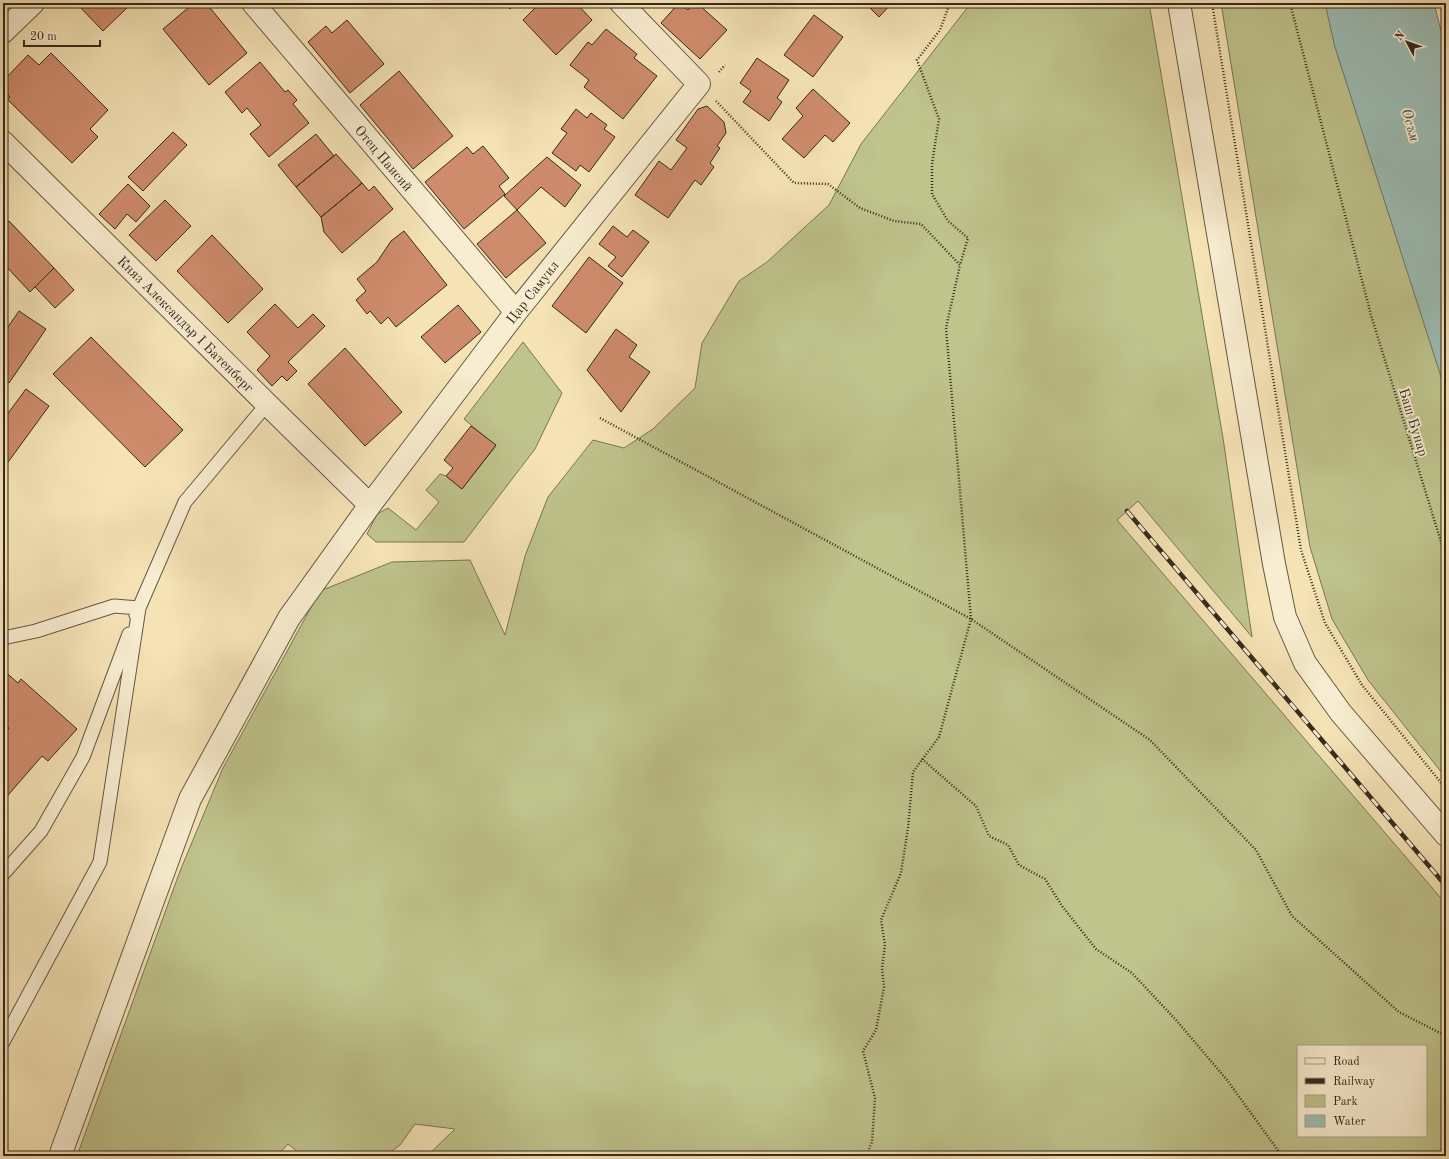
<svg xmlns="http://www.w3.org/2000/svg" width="1449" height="1159" font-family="'Old Standard TT',serif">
	<rect width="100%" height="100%" fill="#f5e3b6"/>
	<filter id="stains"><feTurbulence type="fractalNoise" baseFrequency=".005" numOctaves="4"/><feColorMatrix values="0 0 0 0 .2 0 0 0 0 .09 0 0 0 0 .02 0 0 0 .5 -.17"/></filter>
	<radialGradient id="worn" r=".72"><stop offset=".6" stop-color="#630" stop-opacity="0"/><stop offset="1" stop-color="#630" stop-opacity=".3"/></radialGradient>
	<path fill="#bfc38c" stroke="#7a7654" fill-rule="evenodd" d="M971,3H1149L1223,438L1252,637L1138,501L1117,520L1446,904V1156H427L455,1129L415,1124L400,1145L385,1156H303L288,1144L277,1156H77L180,871L223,768L320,591L392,562L470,560L505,635L525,556L548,497L593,440L624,448L653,429L695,388L702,343L739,281L767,262L829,205L861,144ZM1298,1046H1426V1136H1298Z
		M1221,3H1325L1335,47L1446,392V778L1368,680L1332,619L1310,547Z
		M523,342L562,393L535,449L464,542H376L367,534L377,514L388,508L416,530L439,502L426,490L440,474L446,476L462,489L496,446L464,419Z"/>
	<path fill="#9dbdb5" stroke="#738278" d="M1325,3H1434L1446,50V392L1335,47Z"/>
	<path fill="#cf8c6d" stroke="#35291d" d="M76,3H128L130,5L103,31Z
		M194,3H206L247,53L209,85L163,29Z
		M504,3H516L510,9Z
		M540,3H576L592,20L556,55L523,20Z
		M679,3L688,10L694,3H697L727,30L700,59L661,23Z
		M736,3H747L743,8Z
		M865,3H892L879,17Z
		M814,15L843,37L813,77L784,55Z
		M347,20L384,64L350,93L308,42L326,26L332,33Z
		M606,29L637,54L634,58L657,76L623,119L584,87L589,80L570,65L588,42L592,45Z
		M51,53L108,110L90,129L98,137L72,163L7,99L10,97L3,90V81L28,55L39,65Z
		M757,58L789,80L777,98L782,102L769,121L743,102L751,91L740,83Z
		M260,62L285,92L288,90L297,100L293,104L309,123L269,157L250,134L261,125L247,108L242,113L225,92Z
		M399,71L453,136L413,169L360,105Z
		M813,89L850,123L833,142L825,135L804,158L782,139L803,116L796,108Z
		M707,106L724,122L726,133L717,146L720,148L710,163L714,167L701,185L695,180L668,218L635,195L659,161L671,170L687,148L676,140L698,109Z
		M576,109L587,118L591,113L607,125L604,129L615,137L589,172L580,165L576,171L552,153L567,133L561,129Z
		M173,132L187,145L143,191L128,177Z
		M316,134L334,156L296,187L278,165Z
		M483,146L509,178L499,186L505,194L464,229L425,182L467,147L473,154Z
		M336,154L362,183L321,217L296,187Z
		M547,157L581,185L565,207L541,187L517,210L504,196Z
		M362,183L369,191L374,186L393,209L342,253L324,232L321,217Z
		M128,184L150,206L136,222L127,214L115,229L99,214Z
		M165,200L191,226L156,261L129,235Z
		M517,210L546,243L506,278L477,244Z
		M9,221L54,268L30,292L3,263V226Z
		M613,226L627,237L633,230L649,242L622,277L608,266L616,257L599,244Z
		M404,231L447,285L396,327L388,317L381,324L370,311L367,314L356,300L366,291L357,279L377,262L391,241Z
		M212,235L263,289L228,323L177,271Z
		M589,257L623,283L586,333L552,306Z
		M54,268L74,290L55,308L35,287Z
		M275,304L298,328L313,314L325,326L288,362L297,371L287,381L282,376L272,386L257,370L270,356L247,332Z
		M458,305L481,332L445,363L421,337Z
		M19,311L46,329L9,383L3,378V334Z
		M616,329L637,345L629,357L650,372L621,412L587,370Z
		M91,337L183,430L145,467L53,374Z
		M345,348L402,412L365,446L308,384Z
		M26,389L49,406L3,469V420Z
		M471,426L496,445L462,489L446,476L453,468L444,460Z
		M3,670L18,683L21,679L77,729L48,761L42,756L3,801V746L8,741L3,735L9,728L3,723Z"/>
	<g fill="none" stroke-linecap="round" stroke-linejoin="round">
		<g stroke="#655843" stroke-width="15">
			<path id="service" d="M3,638L36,631L114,606L139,608L136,615
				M3,874L41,831L83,757L129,634
				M3,1042L100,862L139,608L185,502L267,404"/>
		</g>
		<g stroke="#655843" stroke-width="24">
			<path id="minor" d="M253,3L516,312
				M3,32L33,3
				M3,142L267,404L370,505
				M60,1156L190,799L289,618L370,505L516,312L699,84L621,3"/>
		</g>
		<g stroke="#655843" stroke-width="24">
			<path id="tertiary" d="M1179,3L1274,564L1285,617L1305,663L1341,713L1446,835"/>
		</g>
		<path stroke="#35291d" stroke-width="2.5" stroke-dasharray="1 2" stroke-linecap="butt" d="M950,3L940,30L917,60L939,119L932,164V194L948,221L968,238L960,265
			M1212,3L1301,550L1325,623L1362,685L1446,789
			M1290,3L1371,315L1446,558
			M719,72L725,65
			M716,101L794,183L828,184L860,208L894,221L921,224L960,265L946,328L971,619L939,737L913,772L908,828L901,873L881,920L885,945L882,968L884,987L876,1030L863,1051L875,1098L872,1142L866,1156
			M600,418L971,619L1150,740L1256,850L1292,916L1399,1012L1446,1036
			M922,759L976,806L989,836L1008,845L1019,865L1045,879L1062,906L1096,949L1132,973L1176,1020L1227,1080L1282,1156"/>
		<use href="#service" stroke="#f8edd0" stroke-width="13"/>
		<use href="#minor" stroke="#f8edd0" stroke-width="22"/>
		<use href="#tertiary" stroke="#f8edd0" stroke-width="22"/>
		<g stroke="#35291d" stroke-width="4.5">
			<path id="rail" d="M1127,511L1446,886"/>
		</g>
		<use href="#rail" stroke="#f8edd0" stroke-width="3" stroke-dasharray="9" stroke-linecap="butt"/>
	</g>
	<g text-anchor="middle" stroke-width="3.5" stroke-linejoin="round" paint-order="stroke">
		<g font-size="14" fill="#35291d" stroke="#f8edd0">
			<text transform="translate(384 158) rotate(50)" y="5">Отец Паисий</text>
			<text transform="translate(532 292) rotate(-52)" y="5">Цар Самуил</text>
			<text transform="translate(186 324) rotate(45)" y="5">Княз Александър I Батенберг</text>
			<text transform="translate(1414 422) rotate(73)" y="5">Баш Бунар</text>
		</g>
		<g font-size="15" font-style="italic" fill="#4f4e43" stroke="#f8edd0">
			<text transform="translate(1411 125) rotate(74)" y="5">Осъм</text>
		</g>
	</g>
	<rect width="1449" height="1159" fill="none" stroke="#f5e3b6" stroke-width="16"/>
	<rect x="4" y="4" width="1441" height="1151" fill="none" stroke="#35291d" stroke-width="2"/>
	<rect x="8" y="8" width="1433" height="1143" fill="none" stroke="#35291d"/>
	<rect x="1297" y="1045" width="130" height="92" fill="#f8edd0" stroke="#aa9f88"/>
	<rect x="1305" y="1058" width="20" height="6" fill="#f8edd0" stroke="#aa9f88"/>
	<text x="1333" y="1065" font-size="12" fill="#35291d">Road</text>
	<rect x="1305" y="1078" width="20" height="6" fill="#35291d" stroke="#aa9f88"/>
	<text x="1333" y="1085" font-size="12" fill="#35291d">Railway</text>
	<rect x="1305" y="1095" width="20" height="12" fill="#bfc38c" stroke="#aa9f88"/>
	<text x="1333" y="1105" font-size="12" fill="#35291d">Park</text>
	<rect x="1305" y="1115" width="20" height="12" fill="#9dbdb5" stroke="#aa9f88"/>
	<text x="1333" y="1125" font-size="12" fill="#35291d">Water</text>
	<g transform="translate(1407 42) rotate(311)" stroke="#f8edd0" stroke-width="3" paint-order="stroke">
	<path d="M0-3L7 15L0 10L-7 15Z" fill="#35291d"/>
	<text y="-6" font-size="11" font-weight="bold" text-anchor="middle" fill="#35291d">N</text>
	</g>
	<path d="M24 40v6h76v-6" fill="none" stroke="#35291d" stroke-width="2"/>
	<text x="30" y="40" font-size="12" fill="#35291d" stroke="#f8edd0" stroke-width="3" paint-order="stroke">20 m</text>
	<rect width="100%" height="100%" filter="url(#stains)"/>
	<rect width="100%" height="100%" fill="url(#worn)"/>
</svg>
